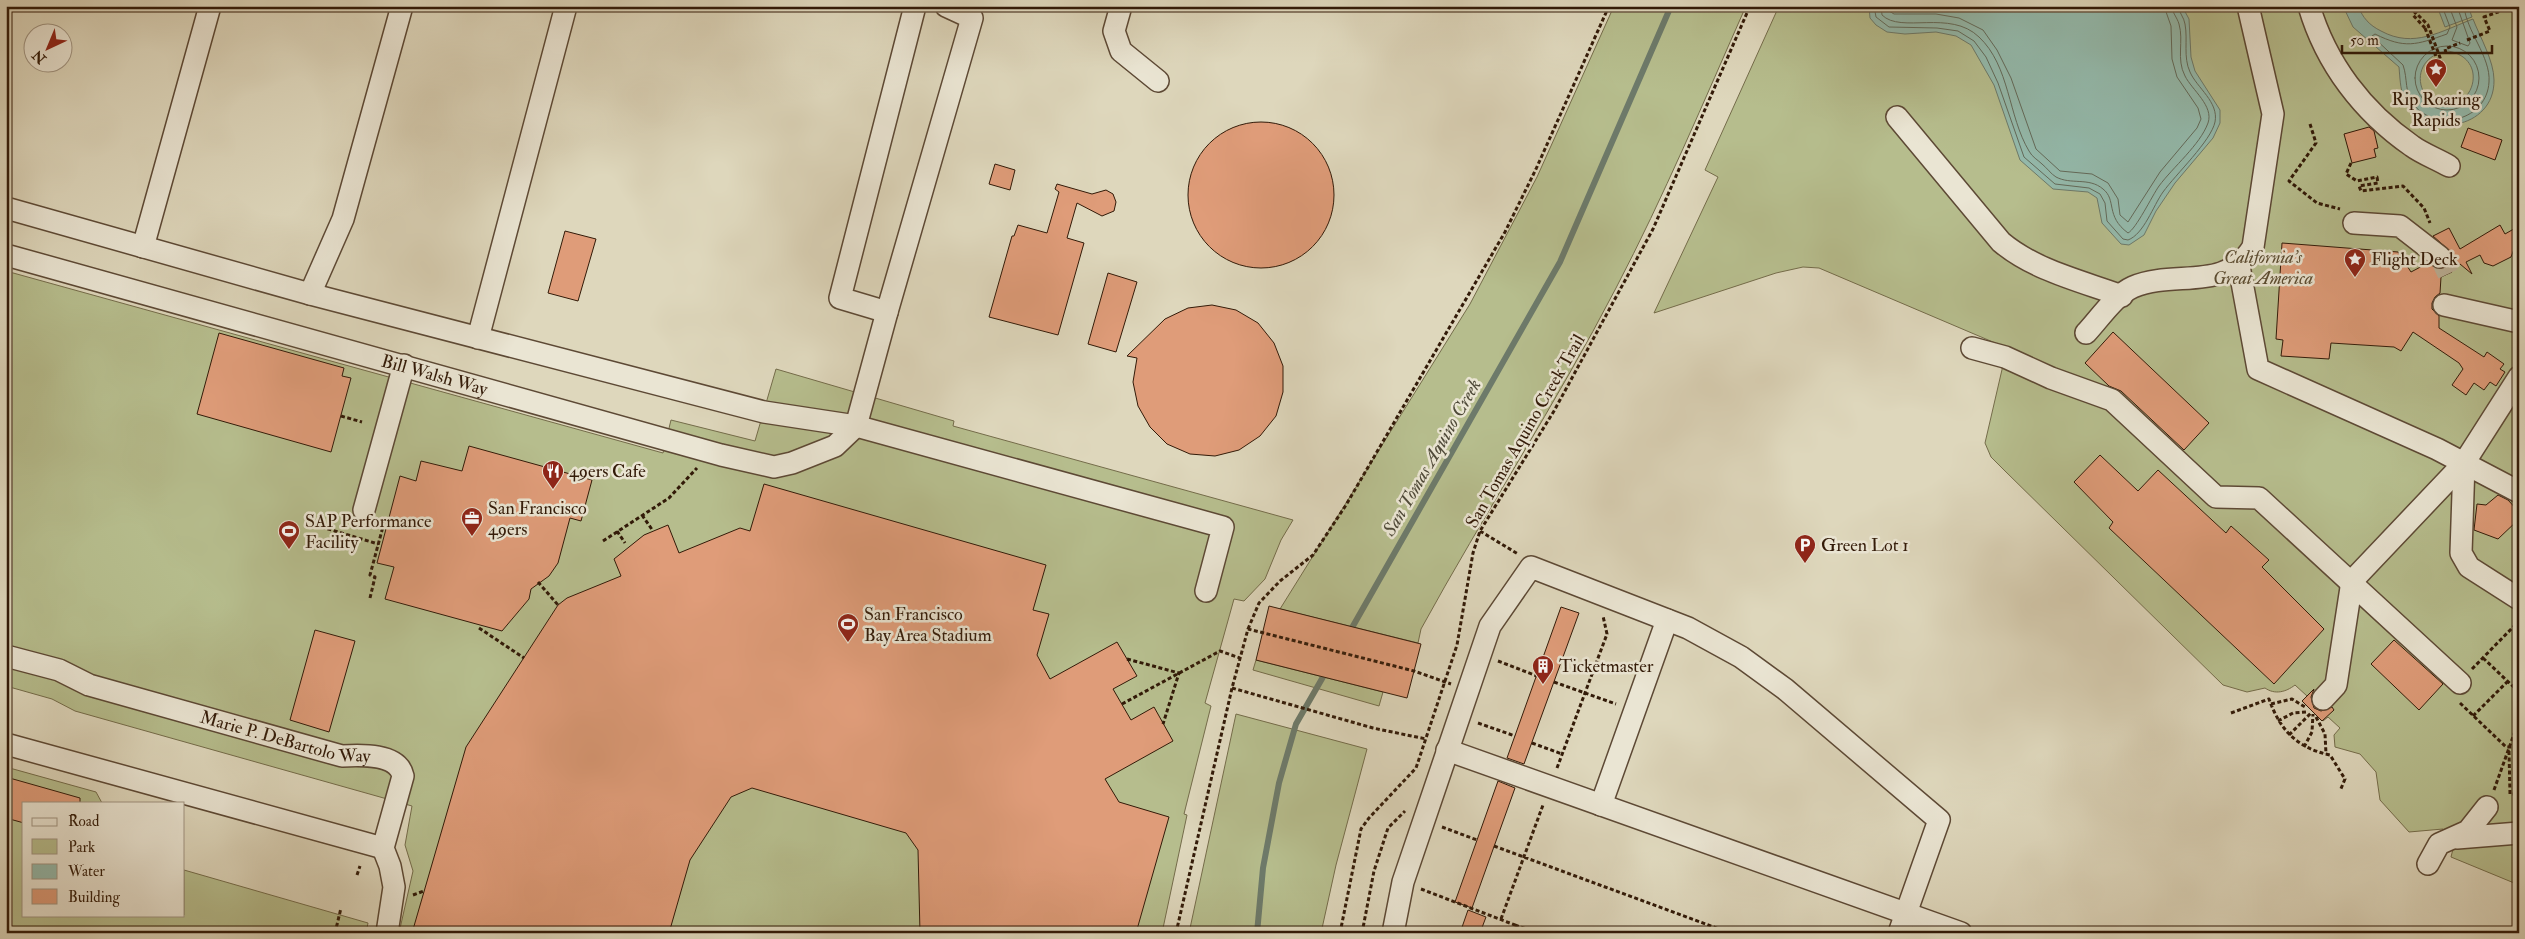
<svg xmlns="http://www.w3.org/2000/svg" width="2525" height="939" font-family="'IM FELL Double Pica',serif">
	<rect width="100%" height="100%" fill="#ded7bc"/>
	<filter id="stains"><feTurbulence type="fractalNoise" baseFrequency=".004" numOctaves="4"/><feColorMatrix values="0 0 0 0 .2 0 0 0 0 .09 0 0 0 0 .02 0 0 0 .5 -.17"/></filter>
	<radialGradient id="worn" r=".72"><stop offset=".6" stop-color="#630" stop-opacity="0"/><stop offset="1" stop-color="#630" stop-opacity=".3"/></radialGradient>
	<path fill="#b6bd8d" stroke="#746c4a" d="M1614,6H1746C1704,101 1664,196 1616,288C1556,404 1484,514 1421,629L1418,643L1280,609L1470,304L1537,177Z
		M1779,6H2519V885L2451,857L2454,845L2443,829L2409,832L2380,800L2376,772L2360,754L2335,747L2334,735L2340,728L2328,717L2323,721L2302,701L2307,696L2295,685C2286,692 2275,695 2265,688L2247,692L2223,685L2005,471L1991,457L1985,443L2007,348L1819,268L1803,267L1776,273L1654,313L1718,177L1705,170Z
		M6,271L663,453L671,420L755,441L776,369L954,421L953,426L1293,520L1281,540L1265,579L1244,601L1234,599L1205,703L1211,706L1184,814L1187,815L1162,933H399L413,871L405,845L412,806L75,711L52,699L6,686Z
		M1256,660L1383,692L1379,706L1253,670Z
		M1236,714L1367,749L1336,865L1321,933H1189Z
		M6,767L96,792L102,803H24V915H184V870L368,923L366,933H6Z"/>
	<path fill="#94baac" stroke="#6d7a6a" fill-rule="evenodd" d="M1869,6H2182L2189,19L2191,57L2195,71L2220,110V123L2213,138L2175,183L2156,211L2144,235L2129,245L2121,244L2102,223L2097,198L2088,192L2053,189L2020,160L1994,85L1971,45L1956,36L1936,32L1905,34L1887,32L1876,25L1870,18Z
		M2343,6H2358C2363,18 2369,25 2381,31C2414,49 2441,31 2473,19C2480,37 2494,61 2494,80C2495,130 2424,141 2404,98C2400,88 2400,78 2399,67L2353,27ZM2448,51C2493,59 2471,119 2435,102C2428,99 2423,93 2421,85C2417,67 2430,53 2448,51Z
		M2437,6H2468L2472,17L2445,27Z"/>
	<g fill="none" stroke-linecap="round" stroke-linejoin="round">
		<path stroke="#636a5a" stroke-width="1" d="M1874,6L1876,17L1889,27L1937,28L1958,31L1974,41L1986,57L1998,83L2024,157L2055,184L2089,188L2100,194L2105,203L2107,221L2123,239L2128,240C2144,234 2153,206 2163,192C2176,174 2211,141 2215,122C2219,102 2197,88 2190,72C2183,57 2188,40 2185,24C2184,17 2179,13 2178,6
			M1881,6L1882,15C1901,34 1950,9 1979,37C2010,66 2008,116 2029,151C2032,157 2038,160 2042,164C2047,168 2051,174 2056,177C2071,185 2089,177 2103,189C2117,200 2105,216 2128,233C2136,229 2152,196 2159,186C2173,167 2200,145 2208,123C2214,106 2192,90 2185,76C2176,59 2184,41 2179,24C2177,17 2172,13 2172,6
			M1888,6L1889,11L1894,14H1936L1959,18L1983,30L1997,50L2011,78L2036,149L2060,171L2092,174L2108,183L2118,199L2120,215L2128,222L2160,172L2197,128L2201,119L2198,108L2177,77L2172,59L2171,26L2164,6
			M2442,6L2450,27L2447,34C2416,45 2405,49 2375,34L2372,36L2403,65C2408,79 2404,92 2414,105C2437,133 2487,120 2489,82C2491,57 2466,31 2464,6
			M2449,6L2457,27L2452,40L2468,46L2470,43L2457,6
			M2415 78a32 32 0 1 1 64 0a32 32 0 1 1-64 0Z"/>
		<path stroke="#6d7a6a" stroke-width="6" d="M1349,633L1560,262L1671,6
			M1257,933L1263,868L1279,783L1296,724L1327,670"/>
	</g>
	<path fill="#df9c79" stroke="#321a08" d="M1188 195a73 73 0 1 1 146 0a73 73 0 1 1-146 0Z
		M2369,127L2374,131L2378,148L2374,149L2376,157L2352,163L2344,134Z
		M2468,128L2502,140L2495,160L2461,147Z
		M995,164L1015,170L1010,190L989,184Z
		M1057,184L1092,194L1106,190L1113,194L1116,202L1114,211L1102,216L1077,203L1067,238L1084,243L1058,335L989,317L1012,236H1014L1018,225L1047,233L1059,192L1055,189Z
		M2500,225L2505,234L2519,226V236L2511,257L2493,266L2484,263L2480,255L2466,262L2472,274L2460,264L2451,269L2452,272L2441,277L2440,293L2435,297L2432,303V309L2439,316V328L2484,357L2487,352L2504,364L2500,369L2505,372L2496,386L2490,382L2484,390L2474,383L2466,395L2452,385L2463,369L2459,363L2413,332L2401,351L2394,347L2331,343L2329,359L2281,356L2283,340L2276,339L2282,243L2398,252L2411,272L2428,263L2439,269L2450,264L2451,252L2433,236L2449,228L2460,249Z
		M565,231L596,239L578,301L548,293Z
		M1108,273L1137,282L1116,352L1088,344Z
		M1212,305L1236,310L1258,323L1274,343L1283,366V392L1276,416L1260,436L1239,450L1215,456L1190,454L1167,444L1150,427L1138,406L1133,382L1137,358L1127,356L1165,319L1188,308Z
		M2113,332L2209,423L2184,450L2121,391L2109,386L2085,363Z
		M219,333L344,368L342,376L351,378L331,452L197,414Z
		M469,446L592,480L581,521L570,518L558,563L549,576L531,589L529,599L502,631L385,599L394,567L377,563L400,476L416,481L421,461L462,471Z
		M2100,455L2138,491L2158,470L2226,533L2231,526L2269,560L2262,567L2324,629L2274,684L2109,528L2113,522L2074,482Z
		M764,484L1046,565L1033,610L1049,614L1037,655L1050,679L1117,642L1137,676L1113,689L1131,720L1154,707L1173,741L1105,779L1119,802L1169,817L1136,933H920L918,850L906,833L752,788L731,797L690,860L669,933H412L466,747L558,605L567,598L621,576L614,559L644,535L668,525L679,553L740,528L750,531Z
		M2498,495L2508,500L2519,512V519L2498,539L2474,530L2477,504L2486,505Z
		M1269,606L1421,644L1407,698L1256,660Z
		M1561,607L1579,613L1524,764L1507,758Z
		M315,630L355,641L329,732L290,720Z
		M2394,640L2443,684L2419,710L2371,664Z
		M2314,689L2311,697L2314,708L2321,711L2332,707L2334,710L2322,721L2302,701Z
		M6,777L80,798V803H24V823L6,818Z
		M1498,781L1515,788L1472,908L1455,902Z
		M1468,910L1486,917L1480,933H1460Z"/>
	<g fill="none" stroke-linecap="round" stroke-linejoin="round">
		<path stroke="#bcb198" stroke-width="21" stroke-dasharray="21 11" stroke-linecap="butt" d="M2440,257L2448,274"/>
		<g stroke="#5d4935" stroke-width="24">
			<g id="minor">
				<path d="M1121,6L1114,31L1121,51L1158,81"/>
				<path d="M2309,6C2326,64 2363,112 2412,146C2423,154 2437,159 2449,166"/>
				<path d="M1897,117L2001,242C2034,270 2081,281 2122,296"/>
				<path d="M6,208L310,294L764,412L856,426L1223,527L1206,591"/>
				<path d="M2354,223L2400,226L2440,257"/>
				<path d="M143,247L210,6"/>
				<path id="s1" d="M6,255L721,455L774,467L792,463L835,446L856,426"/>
				<path d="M2239,266L2258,369L2437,449L2519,492"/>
				<path d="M310,294L343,219L402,6"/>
				<path d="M2444,305L2519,322"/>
				<path d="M887,312L840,298L915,6"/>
				<path d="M2086,333C2100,318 2115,295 2133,287C2175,269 2225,293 2253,247L2273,114L2248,6"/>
				<path d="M478,338L566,6"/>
				<path d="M1972,348L2005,357L2051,378L2112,400L2216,497L2259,498L2460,683"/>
				<path d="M856,426L887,312L972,18L946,6"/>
				<path d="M2464,463L2461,553L2469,567L2519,599"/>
				<path d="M364,510L404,365"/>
				<path id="s2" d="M6,656L59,670L89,685L342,756C361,755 398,753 403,776L383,848L390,866L394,887L387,933"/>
				<path d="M2323,699L2336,685L2352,581L2464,463L2519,377"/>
				<path d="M6,744L383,848"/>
				<path d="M1447,750L1961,933"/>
				<path d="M1601,805L1667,620"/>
				<path d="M2457,838L2519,833"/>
				<path d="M2428,864L2439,844L2468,831L2487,807"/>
				<path d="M1393,933L1403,882L1490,626L1531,567L1688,628L1741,657L1785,689L1939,820L1899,933"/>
			</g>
		</g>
		<path stroke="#321a08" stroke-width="3" stroke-dasharray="4 2.5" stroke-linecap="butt" d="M2409,6L2428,25L2445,71
			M2425,28L2442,72
			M2467,40L2490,31L2484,17L2498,12L2496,6
			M2446,53L2445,49L2460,43
			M2310,124L2316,143L2289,181L2317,203L2340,209
			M2351,163L2346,174L2357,181L2377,177L2378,183L2359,186L2361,191L2403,186L2424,208L2430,223
			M341,416L362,422
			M642,515L653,531
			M315,525L378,544
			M617,531L625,543
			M1480,531L1518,554
			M603,541L669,498L697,468
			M538,582L558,605
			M370,598L375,577L370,575L385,519
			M2515,625L2519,629
			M479,628L524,658
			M1248,629L1259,603L1280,581L1313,555L1346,505L1505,232L1536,169L1609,6
			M2483,658L2519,692
			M1127,659L1179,673L1163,724
			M1498,661L1537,676
			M2472,669L2519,621
			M1554,682L1616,704
			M1232,688L1373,728L1426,739
			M2460,703L2506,747H2519
			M1122,704L1220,651L1240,658
			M2271,704L2292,699L2305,707
			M2231,713L2269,699C2280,730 2297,748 2330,755L2345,779L2340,791
			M2473,716L2508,681
			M2316,717L2325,734L2326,754
			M2278,721L2293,713L2307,712
			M1478,723L1515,736
			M2289,735L2311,713
			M1532,743L1562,754
			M2304,747L2312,732L2313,714
			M2509,751L2510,794H2519
			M1557,768L1607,634L1603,616
			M2494,790L2519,720
			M1442,827L1477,840
			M1494,846L1730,933
			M357,875L360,866
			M1421,889L1515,925L1512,933
			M413,895L424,891
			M1501,919L1543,805
			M1515,925L1538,933
			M335,933L341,908
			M1176,933L1232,688L1248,629L1414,671L1451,684
			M1340,933L1361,829L1369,818L1416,768L1457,645L1473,553L1480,531L1554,411L1653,229L1750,6
			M1362,933L1374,871L1388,828L1405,811"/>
		<use href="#minor" stroke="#eae5d3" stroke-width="21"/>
		<path stroke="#321a08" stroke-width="3" stroke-dasharray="4 2.5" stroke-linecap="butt" d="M2417,6L2419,9L2413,15L2425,28"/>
	</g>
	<defs>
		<g id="sight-pin" transform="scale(1.125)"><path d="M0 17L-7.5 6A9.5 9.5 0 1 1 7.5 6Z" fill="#8f2418" stroke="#eae5d3"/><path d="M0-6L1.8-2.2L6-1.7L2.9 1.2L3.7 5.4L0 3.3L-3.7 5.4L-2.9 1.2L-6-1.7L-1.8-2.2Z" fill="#fff"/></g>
		<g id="restaurant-pin" transform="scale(1.125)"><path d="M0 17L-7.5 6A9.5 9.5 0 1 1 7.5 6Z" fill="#8f2418" stroke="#eae5d3"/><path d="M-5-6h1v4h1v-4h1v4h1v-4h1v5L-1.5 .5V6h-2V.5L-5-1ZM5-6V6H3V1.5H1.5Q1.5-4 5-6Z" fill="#fff"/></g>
		<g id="office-pin" transform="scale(1.125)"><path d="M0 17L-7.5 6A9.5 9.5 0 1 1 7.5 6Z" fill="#8f2418" stroke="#eae5d3"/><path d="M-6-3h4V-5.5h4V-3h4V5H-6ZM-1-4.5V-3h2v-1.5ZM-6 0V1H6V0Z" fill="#fff"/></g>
		<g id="stadium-pin" transform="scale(1.125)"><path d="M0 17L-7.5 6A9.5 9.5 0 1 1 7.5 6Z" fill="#8f2418" stroke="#eae5d3"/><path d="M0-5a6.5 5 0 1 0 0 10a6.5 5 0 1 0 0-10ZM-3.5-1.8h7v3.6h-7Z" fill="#fff"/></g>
		<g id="parking-pin" transform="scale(1.125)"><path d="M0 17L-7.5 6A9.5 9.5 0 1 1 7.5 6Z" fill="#8f2418" stroke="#eae5d3"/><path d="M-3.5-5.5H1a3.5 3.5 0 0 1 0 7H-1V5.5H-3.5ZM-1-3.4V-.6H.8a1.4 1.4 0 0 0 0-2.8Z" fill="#fff"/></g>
		<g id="building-pin" transform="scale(1.125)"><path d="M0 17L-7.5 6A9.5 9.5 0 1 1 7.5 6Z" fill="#8f2418" stroke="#eae5d3"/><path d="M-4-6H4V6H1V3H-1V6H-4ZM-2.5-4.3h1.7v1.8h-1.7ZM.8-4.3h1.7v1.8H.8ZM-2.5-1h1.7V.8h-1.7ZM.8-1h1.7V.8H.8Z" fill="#fff"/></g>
	</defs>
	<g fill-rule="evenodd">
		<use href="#sight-pin" x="2436" y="69"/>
		<use href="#sight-pin" x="2355" y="259"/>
		<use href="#restaurant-pin" x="553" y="471"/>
		<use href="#office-pin" x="472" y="518"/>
		<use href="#stadium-pin" x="289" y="531"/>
		<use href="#parking-pin" x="1805" y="545"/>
		<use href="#stadium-pin" x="848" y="624"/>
		<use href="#building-pin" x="1543" y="666"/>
	</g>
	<g text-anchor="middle" stroke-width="5" stroke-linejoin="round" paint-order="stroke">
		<g font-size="18" fill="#321a08" stroke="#eae5d3" text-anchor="start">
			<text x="2436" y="105" text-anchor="middle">Rip Roaring<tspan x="2436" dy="21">Rapids</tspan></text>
			<text x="2371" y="265">Flight Deck</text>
			<text x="569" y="477">49ers Cafe</text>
			<text x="488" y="514">San Francisco<tspan x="488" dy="21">49ers</tspan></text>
			<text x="305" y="527">SAP Performance<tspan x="305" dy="21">Facility</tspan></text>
			<text x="1821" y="551">Green Lot 1</text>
			<text x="864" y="620">San Francisco<tspan x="864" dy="21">Bay Area Stadium</tspan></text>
			<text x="1559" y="672">Ticketmaster</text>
		</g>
		<g font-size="18" font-style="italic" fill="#5a4b30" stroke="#eae5d3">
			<text x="2263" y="263">California's<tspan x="2263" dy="21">Great America</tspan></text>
		</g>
		<g font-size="18" fill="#321a08" stroke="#eae5d3">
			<text dy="6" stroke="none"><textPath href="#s1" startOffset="445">Bill Walsh Way</textPath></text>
			<text transform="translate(1525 431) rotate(-60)" y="6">San Tomas Aquino Creek Trail</text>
			<text dy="6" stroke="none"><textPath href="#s2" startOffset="292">Marie P. DeBartolo Way</textPath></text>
		</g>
		<g font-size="19" font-style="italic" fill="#4f4a39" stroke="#eae5d3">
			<text transform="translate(1431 457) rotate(-60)" y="7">San Tomas Aquino Creek</text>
		</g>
	</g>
	<rect width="2525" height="939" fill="none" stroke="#ded7bc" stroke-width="25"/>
	<rect x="8" y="8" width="2510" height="924" fill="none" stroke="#321a08" stroke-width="2.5"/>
	<rect x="12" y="12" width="2500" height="914" fill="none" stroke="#321a08"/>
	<rect x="22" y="802" width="162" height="115" fill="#eae5d3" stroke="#a09482"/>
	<rect x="32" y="818" width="25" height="8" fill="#eae5d3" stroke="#a09482"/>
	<text x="68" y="826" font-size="15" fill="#321a08">Road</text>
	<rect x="32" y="839" width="25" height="15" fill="#b6bd8d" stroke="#a09482"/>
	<text x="68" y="852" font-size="15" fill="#321a08">Park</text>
	<rect x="32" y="864" width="25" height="15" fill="#94baac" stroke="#a09482"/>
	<text x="68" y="876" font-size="15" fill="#321a08">Water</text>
	<rect x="32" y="889" width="25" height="15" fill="#df9c79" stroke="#a09482"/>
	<text x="68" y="902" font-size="15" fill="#321a08">Building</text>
	<g transform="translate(48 48) rotate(224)"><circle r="24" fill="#eae5d3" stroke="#a09482"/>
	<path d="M0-4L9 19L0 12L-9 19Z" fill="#8f2418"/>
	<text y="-8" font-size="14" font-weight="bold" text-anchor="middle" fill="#321a08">N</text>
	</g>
	<path d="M2342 45v8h150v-8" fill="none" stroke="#321a08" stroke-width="2.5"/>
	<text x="2350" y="45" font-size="15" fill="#321a08" stroke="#eae5d3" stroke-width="4" paint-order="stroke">50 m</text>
	<rect width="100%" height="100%" filter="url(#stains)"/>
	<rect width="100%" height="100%" fill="url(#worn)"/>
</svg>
